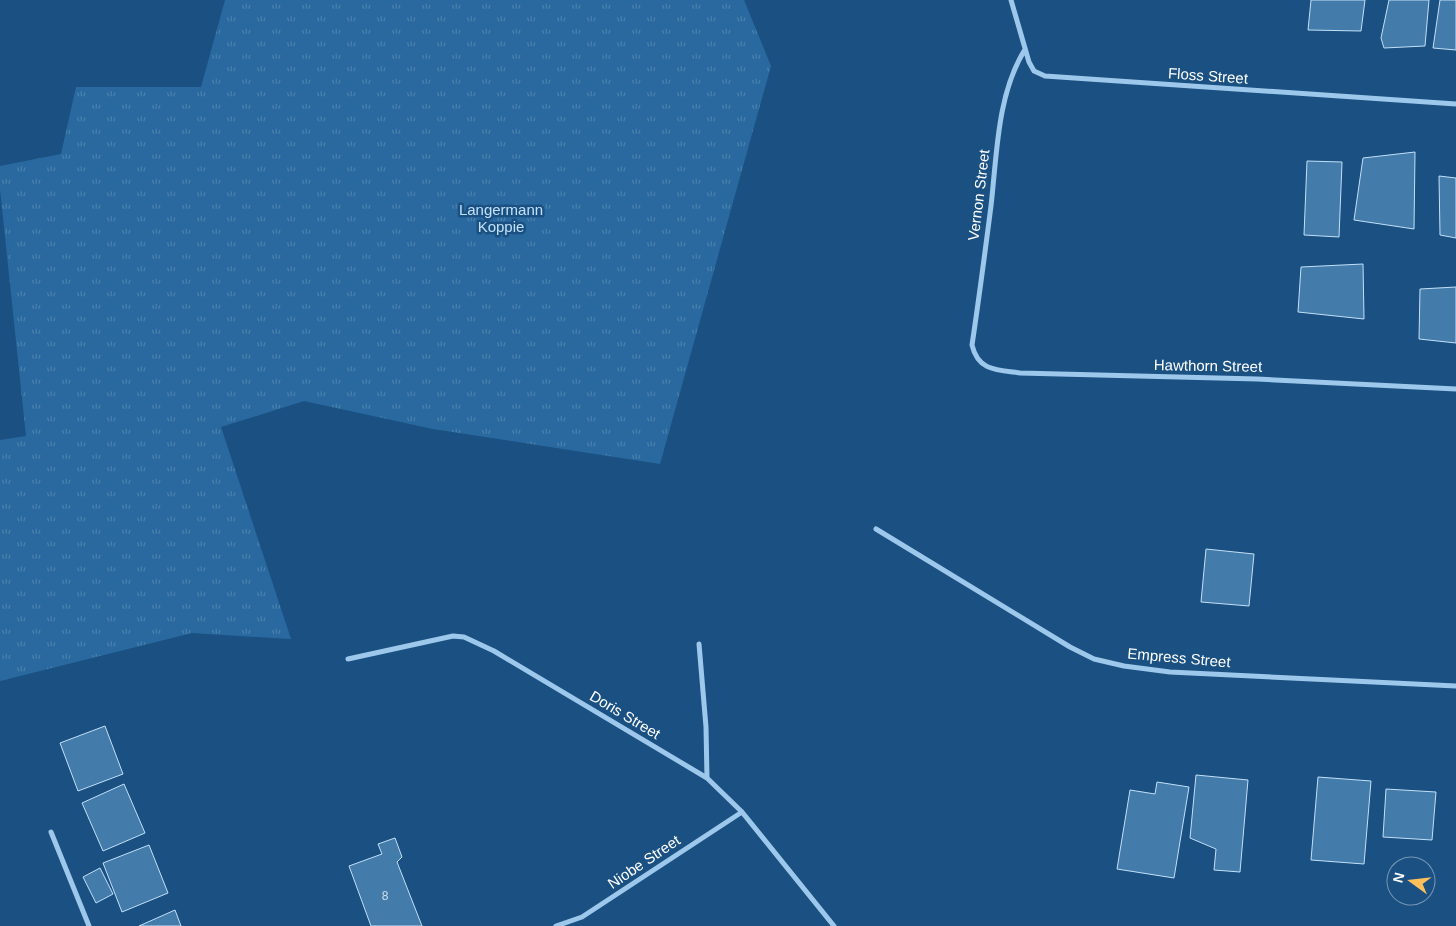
<svg xmlns="http://www.w3.org/2000/svg" width="1456" height="926" font-family="Arial,sans-serif">
	<defs>
		<pattern id="grass-tufts" width="24" height="20" patternUnits="userSpaceOnUse" patternTransform="scale(1.25)"><rect width="24" height="20" fill="#29699f"/><path d="M3 7l-1-3M5 7V3M7 7l1-3M15 17l-1-3M17 17v-4M19 17l1-3" fill="none" stroke="#4980ad"/></pattern>
	</defs>
	<rect width="100%" height="100%" fill="#1a5182"/>
	<path fill="url(#grass-tufts)" d="M225,0H744L771,66L660,464L433,429L304,401L221,427L291,639L192,633L0,681V440L26,436L0,189V166L61,154L76,87H201Z"/>
	<path fill="#437bab" stroke="#c3e0f8" d="M1311,0H1365L1361,31L1308,30Z
		M1389,0H1429L1425,46L1384,48L1381,38Z
		M1440,0H1456V50L1433,48Z
		M1415,152L1414,229L1354,220L1363,158Z
		M1307,161L1342,162L1339,237L1304,235Z
		M1439,176L1456,178V238L1440,235Z
		M1363,264L1364,319L1298,312L1301,267Z
		M1456,287V343L1419,339L1420,289Z
		M1206,549L1254,554L1249,606L1201,602Z
		M105,726L123,774L78,791L60,743Z
		M1196,775L1248,780L1240,872L1214,870L1216,849L1190,838Z
		M1318,777L1371,781L1364,864L1311,860Z
		M1157,782L1189,787L1174,878L1117,869L1130,790L1155,794Z
		M124,784L145,833L103,851L82,803Z
		M1386,789L1436,792L1432,840L1383,837Z
		M395,838L402,857L397,862L422,926H371L349,866L382,854L378,844Z
		M149,845L168,893L122,912L103,863Z
		M100,868L113,894L96,903L83,877Z
		M175,910L181,926H139Z"/>
	<g fill="none" stroke-linecap="round" stroke-linejoin="round">
		<path stroke="#9ec8eb" stroke-width="5" d="M1011,0L1029,62L1034,71L1045,76L1456,104
			M1024,51C997,96 997,154 991,206C985,252 979,299 972,345C978,371 997,370 1020,373L1257,379L1456,389
			M876,529L1070,647L1094,659L1124,666L1170,672L1456,686
			M699,644L706,727L707,778
			M348,659L453,636L464,637L494,651L707,778L742,812L834,926
			M51,832L89,926
			M556,926L582,917L742,812"/>
	</g>
	<g text-anchor="middle" stroke-width="5" stroke-linejoin="round" paint-order="stroke">
		<g font-size="12" fill="#d0deea">
			<text x="385" y="900">8</text>
		</g>
		<g font-size="15" fill="#fff" stroke="#1a5182">
			<text transform="translate(1208 76) rotate(4)" y="5">Floss Street</text>
			<text transform="translate(979 195) rotate(-83)" y="5">Vernon Street</text>
			<text transform="translate(1208 366) rotate(1)" y="5">Hawthorn Street</text>
			<text transform="translate(1179 658) rotate(5)" y="5">Empress Street</text>
			<text transform="translate(625 715) rotate(31)" y="5">Doris Street</text>
			<text transform="translate(644 862) rotate(-34)" y="5">Niobe Street</text>
		</g>
		<g font-size="15" fill="#c3e0f8" stroke="#1a5182">
			<text x="501" y="215">Langermann<tspan x="501" dy="17">Koppie</tspan></text>
		</g>
	</g>
	<g transform="translate(1411 881) rotate(285)"><circle r="24" fill="#1a5182" stroke="#7697b4"/>
	<path d="M0-4L9 19L0 12L-9 19Z" fill="#fdbf5a"/>
	<text y="-8" font-size="14" font-weight="bold" text-anchor="middle" fill="#ffffff">N</text>
	</g>
</svg>
